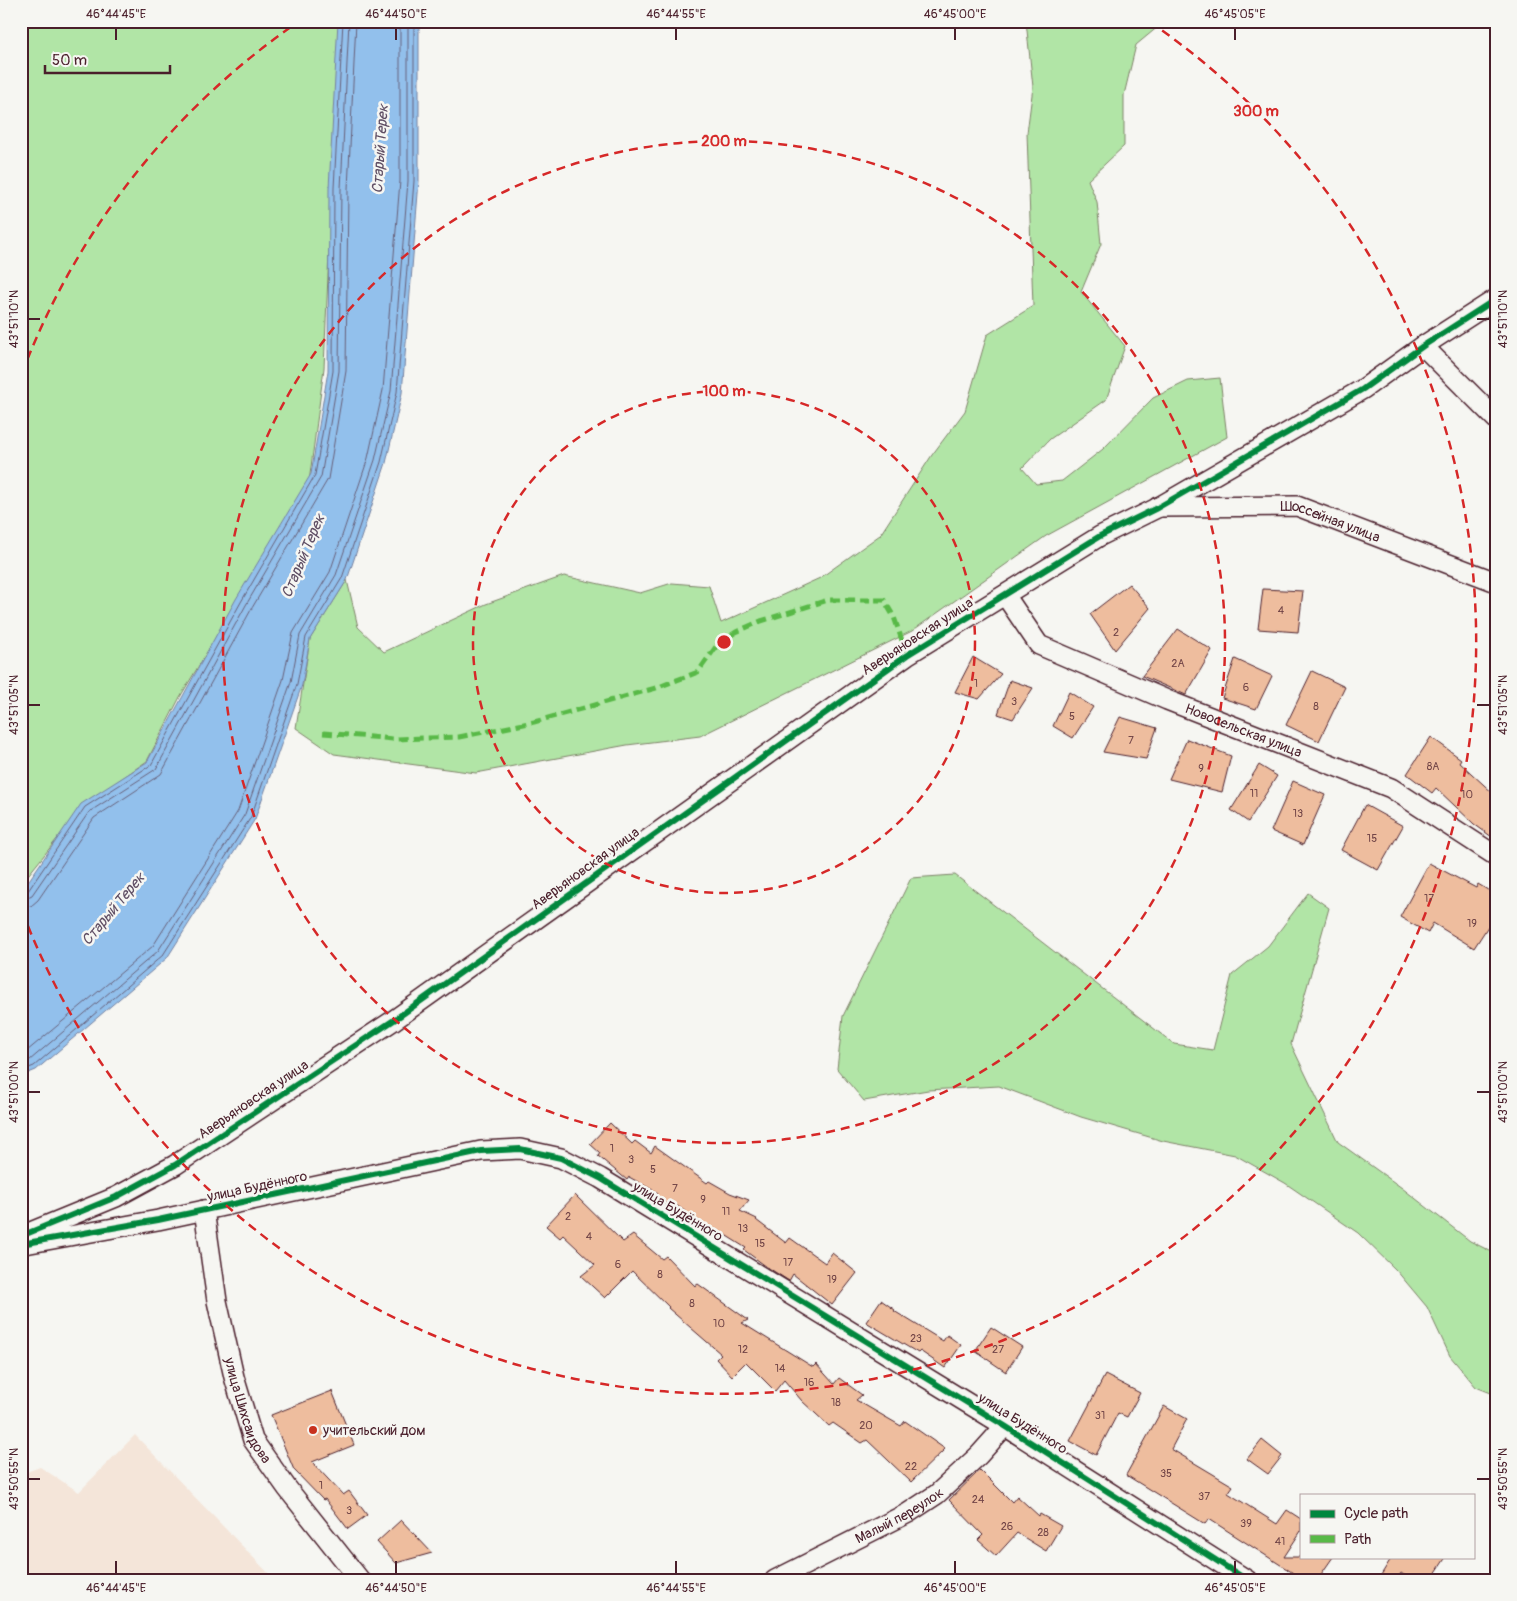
<svg xmlns="http://www.w3.org/2000/svg" width="1517" height="1601" font-family="Pangolin,sans-serif">
	<rect width="100%" height="100%" fill="#f6f6f2"/>
	<filter id="ink" filterUnits="userSpaceOnUse"><feTurbulence type="fractalNoise" baseFrequency=".02" numOctaves="2"/><feDisplacementMap in="SourceGraphic" scale="10" xChannelSelector="R" yChannelSelector="G"/><feConvolveMatrix kernelMatrix="1 2 1 2 8 2 1 2 1" color-interpolation-filters="sRGB"/></filter>
	<g filter="url(#ink)">
		<path fill="#f4e5d9" d="M135,1435L275,1580H21V1474L40,1467L79,1492Z"/>
		<path fill="#b1e5a6" stroke="#7e8268" d="M21,21H339L324,368L309,482L180,697L147,761L85,804L21,884Z
			M1026,21H1165L1136,45L1124,95V146L1088,180L1097,202L1101,244L1081,292L1125,346L1106,400L1050,439L1022,468L1036,484L1062,481L1103,449L1153,398L1188,381L1220,378L1227,437L1046,536L912,631L700,736L627,745L476,773L334,754L296,728L310,639L347,580L358,627L384,652L486,604L564,576L640,593L672,583L709,586L721,623L820,578L880,535L932,455L965,411L987,335L1033,306L1027,133L1033,87Z
			M955,875L1174,1044L1213,1050L1232,975L1268,946L1308,893L1329,908L1291,1044L1338,1142L1402,1188L1470,1241L1496,1254V1395L1476,1387L1450,1356L1427,1307L1396,1270L1358,1233L1285,1183L1235,1155L1163,1141L1081,1117L999,1086L928,1090L864,1101L837,1069L843,1016L911,878Z"/>
		<path fill="#92c0ec" stroke="#75809f" d="M338,21H419V181L402,393L386,463L347,580L310,639L302,685L255,819L167,958L36,1070L21,1076V892L81,804L147,762L236,599L311,474L328,371L329,188Z"/>
		<g fill="none" stroke-linecap="round" stroke-linejoin="round">
			<path stroke="#675f78" stroke-width="1" d="M21,894L28,891L85,807L151,765L241,602L315,475L333,371L334,188L343,21
				M21,900L32,895L89,812L156,769L246,605L321,477L339,371L341,189L349,21
				M21,908L31,906L38,900L94,818L161,774L252,608L328,479L346,371L348,189L356,21
				M21,1056L153,946L238,811L283,680L293,633L330,572L368,458L383,390L400,181V21
				M21,1064L30,1060L158,951L245,814L291,682L300,635L336,575L375,460L391,391L408,181V21
				M21,1071L34,1066L163,955L251,817L297,684L306,637L342,578L381,462L397,392L414,181V21"/>
		</g>
		<path fill="#eebd9e" stroke="#4a1f2b" d="M1129,584L1150,608L1115,650L1090,614Z
			M1263,589L1303,591L1298,632L1258,629Z
			M1178,629L1212,650L1186,695L1142,676Z
			M973,657L1001,674L979,699L955,692Z
			M1235,659L1272,676L1256,709L1222,698Z
			M1312,671L1345,687L1319,741L1286,725Z
			M1010,680L1033,688L1013,719L998,714Z
			M1069,692L1093,707L1073,738L1053,726Z
			M1120,717L1157,728L1146,759L1103,752Z
			M1431,737L1461,759L1459,762L1496,796V840L1474,824L1436,788L1432,793L1407,774Z
			M1187,739L1231,756L1222,792L1169,779Z
			M1259,765L1277,776L1248,822L1231,810Z
			M1293,781L1325,795L1303,845L1271,831Z
			M1365,805L1403,826L1378,870L1341,850Z
			M1429,863L1476,888L1478,884L1496,895V914L1474,948L1433,923L1428,933L1400,917Z
			M610,1123L632,1144L635,1141L651,1153L655,1146L707,1183L709,1181L730,1193L749,1200L740,1211L757,1219L756,1220L786,1243L790,1238L825,1263L832,1253L857,1273L832,1305L793,1274L789,1281L767,1267L744,1250L746,1248L722,1233L720,1236L673,1203L671,1206L654,1198L658,1193L629,1177L627,1180L598,1156L600,1153L590,1144Z
			M575,1195L623,1242L633,1235L662,1259L666,1256L695,1286L698,1284L748,1320L742,1323L813,1367L816,1364L834,1384L839,1378L862,1395L856,1400L901,1426L905,1421L945,1449L911,1482L867,1440L862,1443L833,1423L829,1426L802,1401L784,1380L775,1391L746,1362L732,1376L716,1359L721,1354L668,1308L669,1307L632,1271L605,1298L581,1276L595,1265L563,1235L560,1238L546,1226Z
			M881,1300L895,1310L894,1311L943,1341L947,1335L961,1345L945,1368L920,1351L918,1353L866,1322Z
			M991,1327L1022,1347L1006,1372L975,1351Z
			M1105,1375L1140,1393L1127,1417L1118,1413L1096,1455L1070,1441Z
			M332,1391L354,1445L312,1462L343,1495L349,1491L367,1515L348,1529L325,1499L323,1500L294,1470L271,1415Z
			M1164,1406L1187,1419L1171,1449L1233,1486L1228,1493L1277,1524L1287,1510L1301,1519V1531L1284,1557H1333L1317,1580H1304L1209,1519L1205,1524L1126,1475Z
			M1262,1440L1282,1456L1268,1474L1247,1459Z
			M980,1470L1012,1502L1017,1496L1039,1516L1040,1514L1061,1526L1046,1551L1017,1533L996,1556L978,1540L983,1535L949,1500Z
			M401,1520L432,1553L396,1563L377,1542Z
			M1392,1557H1446L1431,1580H1412L1401,1573L1396,1580H1378Z"/>
		<g fill="none" stroke-linecap="round" stroke-linejoin="round">
			<g stroke="#4a1f2b" stroke-width="22">
				<g id="minor">
					<path d="M1423,346L1496,419"/>
					<path id="s1" d="M1158,507L1297,506L1496,582"/>
					<path id="s2" d="M1005,595L1039,645L1167,700L1391,788L1496,856"/>
					<path id="s3" d="M204,1210L217,1301L234,1377L253,1440L287,1488L360,1580"/>
					<path d="M21,1236L116,1197L175,1165L394,1020L907,655L1100,536L1157,508L1363,389L1423,346L1496,299"/>
					<path d="M25,1244L158,1220L481,1151L520,1149L561,1158L600,1178L1005,1426L1247,1580"/>
					<path id="s4" d="M775,1580L908,1513L937,1494L979,1455L1005,1426"/>
				</g>
			</g>
			<use href="#minor" stroke="#f6f6f2" stroke-width="19"/>
			<path stroke="#58b947" stroke-width="5" stroke-dasharray="10 5" stroke-linecap="butt" d="M323,733L394,739L459,737L534,722L656,688L698,672L718,644L736,632L761,621L828,600H884L894,617L907,655"/>
			<g stroke="#f6f6f2" stroke-width="9">
				<path id="cycleway" d="M21,1236L116,1197L175,1165L394,1020L907,655L1100,536L1157,508L1363,389L1423,346L1496,299
					M21,1244L158,1220L481,1151L520,1149L561,1158L600,1178L1005,1426L1247,1580"/>
			</g>
			<use href="#cycleway" stroke="#00873e" stroke-width="6"/>
		</g>
	</g>
	<path fill="none" stroke="#4a1f2b" stroke-width="2" d="M116,28V40M396,28V40M676,28V40M955,28V40M1235,28V40M28,319H40M1477,319H1490M28,705H40M1477,705H1490M28,1092H40M1477,1092H1490M28,1479H40M1477,1479H1490M116,1561V1574M396,1561V1574M676,1561V1574M955,1561V1574M1235,1561V1574"/>
	<g fill="none" stroke="#d62828" stroke-width="2.5" stroke-dasharray="9 6">
		<circle cx="724" cy="642" r="251"/>
		<circle cx="724" cy="642" r="501"/>
		<path d="M22 373A752 752 0 0 1 298 22M1150 22A752 752 0 1 1 22 911"/>
	</g>
	<circle fill="#c8321e" stroke="#f6f6f2" stroke-width="2" cx="313" cy="1430" r="5"/>
	<g text-anchor="middle" stroke-width="5" stroke-linejoin="round" paint-order="stroke">
		<g font-size="11" fill="#734648">
			<text x="1281" y="614">4</text>
			<text x="1116" y="636">2</text>
			<text x="1178" y="667">2А</text>
			<text x="976" y="687">1</text>
			<text x="1246" y="691">6</text>
			<text x="1014" y="705">3</text>
			<text x="1316" y="710">8</text>
			<text x="1072" y="720">5</text>
			<text x="1131" y="744">7</text>
			<text x="1433" y="770">8А</text>
			<text x="1201" y="772">9</text>
			<text x="1254" y="797">11</text>
			<text x="1467" y="798">10</text>
			<text x="1298" y="817">13</text>
			<text x="1372" y="842">15</text>
			<text x="1429" y="902">17</text>
			<text x="1472" y="927">19</text>
			<text x="612" y="1152">1</text>
			<text x="631" y="1163">3</text>
			<text x="653" y="1173">5</text>
			<text x="675" y="1192">7</text>
			<text x="703" y="1203">9</text>
			<text x="726" y="1215">11</text>
			<text x="568" y="1220">2</text>
			<text x="743" y="1232">13</text>
			<text x="589" y="1240">4</text>
			<text x="760" y="1247">15</text>
			<text x="788" y="1266">17</text>
			<text x="618" y="1268">6</text>
			<text x="660" y="1278">8</text>
			<text x="832" y="1283">19</text>
			<text x="692" y="1307">8</text>
			<text x="719" y="1327">10</text>
			<text x="916" y="1342">23</text>
			<text x="743" y="1353">12</text>
			<text x="998" y="1353">27</text>
			<text x="780" y="1372">14</text>
			<text x="809" y="1386">16</text>
			<text x="836" y="1406">18</text>
			<text x="1100" y="1419">31</text>
			<text x="866" y="1429">20</text>
			<text x="911" y="1470">22</text>
			<text x="1166" y="1477">35</text>
			<text x="321" y="1489">1</text>
			<text x="1204" y="1500">37</text>
			<text x="978" y="1503">24</text>
			<text x="349" y="1514">3</text>
			<text x="1246" y="1527">39</text>
			<text x="1007" y="1530">26</text>
			<text x="1043" y="1536">28</text>
			<text x="1280" y="1545">41</text>
		</g>
		<g font-size="14" fill="#4a1f2b" stroke="#f6f6f2">
			<text dy="5" stroke="none"><textPath href="#s1" startOffset="175">Шоссейная улица</textPath></text>
			<text transform="translate(917 636) rotate(-33)" y="5">Аверьяновская улица</text>
			<text dy="5" stroke="none"><textPath href="#s2" startOffset="282">Новосельская улица</textPath></text>
			<text transform="translate(585 868) rotate(-36)" y="5">Аверьяновская улица</text>
			<text transform="translate(253 1099) rotate(-34)" y="5">Аверьяновская улица</text>
			<text transform="translate(257 1186) rotate(-12)" y="5">улица Будённого</text>
			<text transform="translate(678 1211) rotate(31)" y="5">улица Будённого</text>
			<text dy="5" stroke="none"><textPath href="#s3" startOffset="206">улица Шихсаидова</textPath></text>
			<text transform="translate(1023 1423) rotate(32)" y="5">улица Будённого</text>
			<text dy="5" stroke="none"><textPath href="#s4" startOffset="140">Малый переулок</textPath></text>
		</g>
		<g font-size="14" fill="#4a1f2b" stroke="#f6f6f2" text-anchor="start">
			<text x="323" y="1435">учительский дом</text>
		</g>
		<g font-size="15" font-style="italic" fill="#604f65" stroke="#f6f6f2">
			<text transform="translate(380 149) rotate(-86)" y="5">Старый Терек</text>
			<text transform="translate(303 556) rotate(-67)" y="5">Старый Терек</text>
			<text transform="translate(113 909) rotate(-50)" y="5">Старый Терек</text>
		</g>
	</g>
	<circle cx="724" cy="642" r="8" fill="#d62828" stroke="#f6f6f2" stroke-width="2.5"/>
	<g font-size="15" text-anchor="middle" font-weight="bold" fill="#d62828" stroke="#f6f6f2" stroke-width="5" stroke-linejoin="round" paint-order="stroke">
		<text x="1256" y="116">300 m</text>
		<text x="724" y="146">200 m</text>
		<text x="724" y="396">100 m</text>
	</g>
	<rect width="1517" height="1601" fill="none" stroke="#f6f6f2" stroke-width="55"/>
	<rect x="1300" y="1494" width="175" height="65" fill="#f6f6f2" stroke="#b1a0a2"/>
	<rect x="1310" y="1510" width="25" height="8" fill="#00873e" stroke="#b1a0a2"/>
	<text x="1344" y="1518" font-size="15" fill="#4a1f2b">Cycle path</text>
	<rect x="1310" y="1535" width="25" height="8" fill="#58b947" stroke="#b1a0a2"/>
	<text x="1344" y="1544" font-size="15" fill="#4a1f2b">Path</text>
	<path d="M45 65v8h125v-8" fill="none" stroke="#4a1f2b" stroke-width="2.5"/>
	<text x="52" y="65" font-size="15" fill="#4a1f2b" stroke="#f6f6f2" stroke-width="4" paint-order="stroke">50 m</text>
	<rect x="28" y="28" width="1462" height="1546" fill="none" stroke="#4a1f2b" stroke-width="2"/>
	<g font-size="12" text-anchor="middle" fill="#4a1f2b">
		<text x="116" y="18">46°44'45"E</text>
		<text x="396" y="18">46°44'50"E</text>
		<text x="676" y="18">46°44'55"E</text>
		<text x="955" y="18">46°45'00"E</text>
		<text x="1235" y="18">46°45'05"E</text>
		<text transform="translate(14 319) rotate(-90)" y="4">43°51'10"N</text>
		<text transform="translate(1503 319) rotate(-90)" y="4">43°51'10"N</text>
		<text transform="translate(14 705) rotate(-90)" y="4">43°51'05"N</text>
		<text transform="translate(1503 705) rotate(-90)" y="4">43°51'05"N</text>
		<text transform="translate(14 1092) rotate(-90)" y="4">43°51'00"N</text>
		<text transform="translate(1503 1092) rotate(-90)" y="4">43°51'00"N</text>
		<text transform="translate(14 1479) rotate(-90)" y="4">43°50'55"N</text>
		<text transform="translate(1503 1479) rotate(-90)" y="4">43°50'55"N</text>
		<text x="116" y="1592">46°44'45"E</text>
		<text x="396" y="1592">46°44'50"E</text>
		<text x="676" y="1592">46°44'55"E</text>
		<text x="955" y="1592">46°45'00"E</text>
		<text x="1235" y="1592">46°45'05"E</text>
	</g>
</svg>
